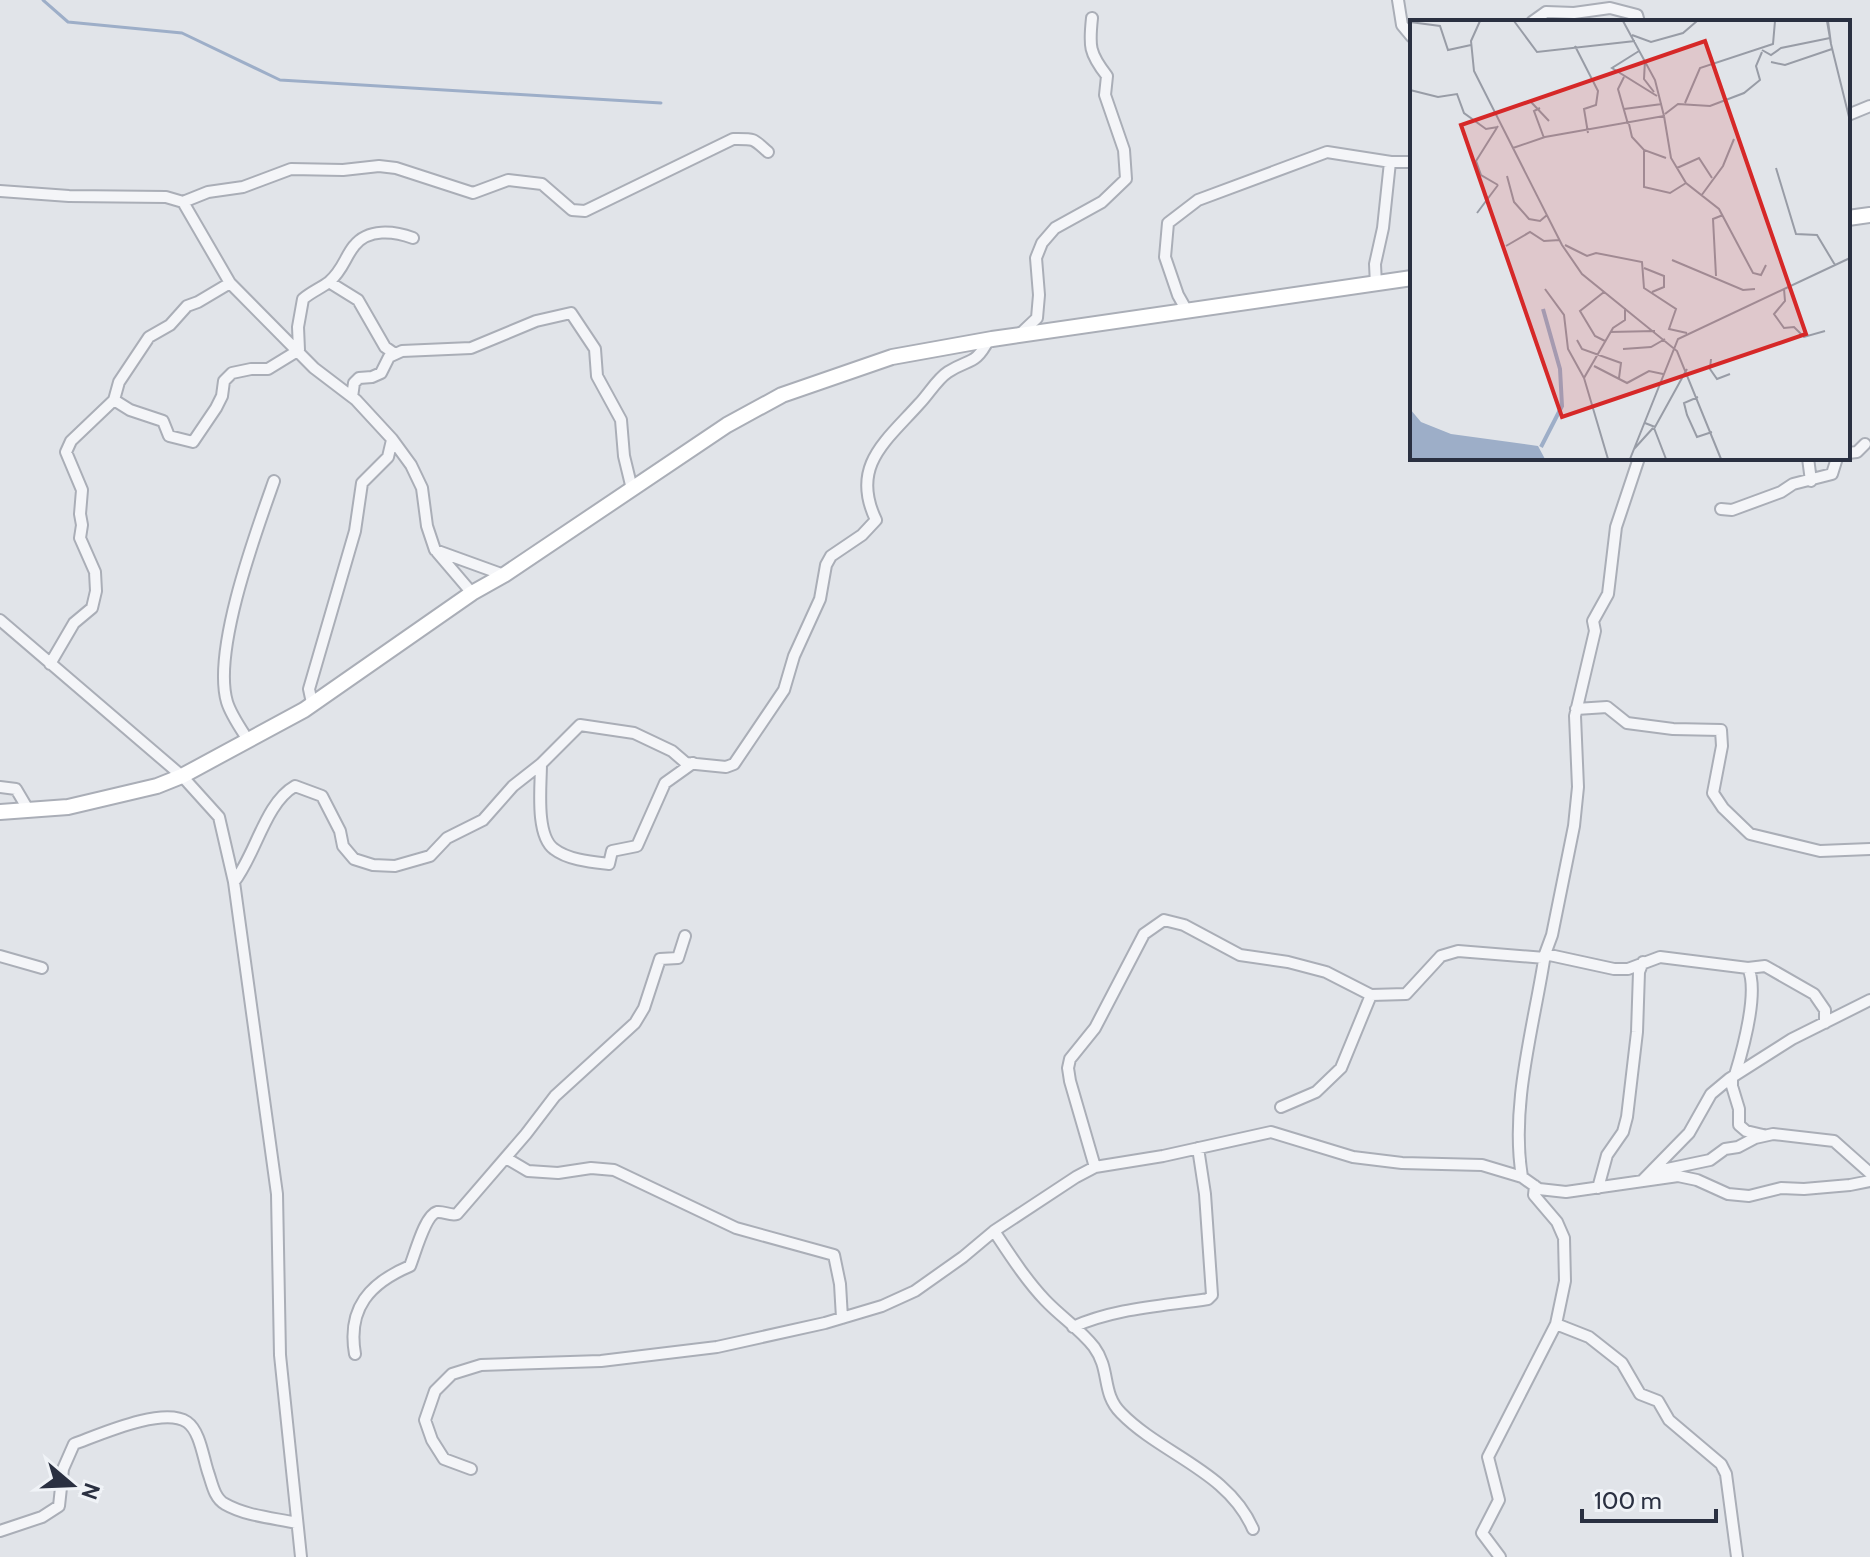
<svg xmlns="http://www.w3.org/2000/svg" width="1870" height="1557" font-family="Cabin,sans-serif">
	<rect width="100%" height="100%" fill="#e1e4e9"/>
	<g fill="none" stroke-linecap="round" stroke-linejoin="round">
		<path stroke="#9daec8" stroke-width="3" d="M43,0L68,22L182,33L280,80L661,103"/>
		<g stroke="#aaaeb7" stroke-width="14">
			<path id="street" d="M1398,0L1402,25L1412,37
				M1532,22L1546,12L1574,13L1610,8L1637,15L1639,22
				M1848,115L1870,106
				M0,191L69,196L166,197L183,202L230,283L314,368L356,400L392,439L411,465L422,488L427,526L435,550L504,575
				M183,202L208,192L243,187L291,169L343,170L379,166L396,168L473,193L508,180L542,184L572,210L585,211L733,139C756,139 752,138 768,152
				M329,282L358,300L385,347L395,354
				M1376,285L1375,264L1383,228L1390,162
				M1187,311L1178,295L1165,257L1168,223L1198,200L1327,152L1391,162H1412
				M1019,335L1037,318L1039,295L1036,258L1042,243L1055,228L1102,202L1126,179L1124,150L1105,95L1107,76C1089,53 1089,46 1092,18
				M352,397L354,383L359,378L372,377L381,373L389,357L402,351L471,348L536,321L571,313L595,349L597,376L621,420L624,456L632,489
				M114,400L130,410L163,421L169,436L193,442L216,408L222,396L224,381L232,373L251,369H268L299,350L298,327L303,299C311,292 321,288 329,282C343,270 345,257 354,246C368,228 394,231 413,238
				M1848,453L1857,452L1865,444
				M1639,458L1616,527L1608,594L1593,621L1595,631L1575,716L1578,787L1574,826L1552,935L1545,954C1534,1026 1510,1105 1522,1177L1539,1189L1566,1192L1678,1176L1697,1180L1728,1194L1749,1196L1781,1188L1804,1189L1850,1185L1870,1181
				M1808,458L1811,481
				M1721,509L1732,510L1781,492L1793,484L1832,474L1837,458
				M437,552L472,593
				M0,620L182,776L219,817L234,882L277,1194L280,1355L301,1557
				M50,664L74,623L92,608L96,591L95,572L80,538L82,525L80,514L82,490L66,452L71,441L114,400L119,382L149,337L170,325L187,306L198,302L230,283
				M312,703L309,689L355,531L362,483L388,457L392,440
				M1576,709L1607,707L1627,723L1673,729L1721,730L1722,746L1713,793L1723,808L1750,834L1820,851L1870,849
				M248,740C241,729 231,715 227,702C212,651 256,532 274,481
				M541,764C541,785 535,835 554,849C568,860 592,862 609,864L612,851L637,846L665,783L693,763
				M0,787L16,789L29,811
				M234,882C256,854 265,803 295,786L322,796L340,831L343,846L354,859L373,865L395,866L430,856L447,838L483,820L513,786L541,764L580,725L634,733L672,751L686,763L726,767L734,764L784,690L794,656L820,599L826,565L831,556L862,535L876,520C850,466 886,441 919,404C928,395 937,379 948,372C970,358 975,366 989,339
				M1545,954L1614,969H1628L1660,957L1748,968L1765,966L1814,994L1825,1010V1023
				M0,956L42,968
				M1735,1075C1743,1049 1759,991 1748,968
				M1732,1077V1086L1739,1109V1125L1746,1131L1763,1135
				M1281,1107L1316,1092L1341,1068L1371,995L1406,994L1441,956L1458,951L1545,958
				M506,1158L528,1171L558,1173L591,1168L614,1170L736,1228L834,1255L840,1284L842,1318
				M1095,1167L1070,1081L1068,1068L1070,1059L1095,1028L1144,934L1164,920L1184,925L1240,955L1288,962L1326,972L1371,995
				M1653,1172L1710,1160L1725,1149L1738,1147L1755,1138L1773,1134L1834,1141L1870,1173
				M1642,1181L1689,1133L1711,1094L1729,1079L1792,1039L1870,1000
				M1598,1188L1607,1155L1623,1132L1627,1117L1637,1032L1639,972L1643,962
				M994,1231C1010,1255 1026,1280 1045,1300C1061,1317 1080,1329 1094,1347C1111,1370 1101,1393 1121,1413C1162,1455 1228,1471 1253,1529
				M1556,1324L1589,1337L1622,1363L1640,1394L1658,1401L1669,1420L1721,1464L1726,1474L1737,1557
				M1073,1327C1115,1308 1163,1306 1208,1299L1212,1295L1205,1194L1198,1148
				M355,1354C347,1308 370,1283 410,1266C415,1254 425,1215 437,1212C444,1211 450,1216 457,1214L526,1134L555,1096L635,1023L644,1008L660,959L678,958L685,936
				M471,1469L444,1459L432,1440L425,1420L435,1391L452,1374L481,1365L601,1361L717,1347L825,1323L882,1306L915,1291L963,1257L994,1231L1076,1177L1095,1167L1163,1156L1271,1132L1353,1157L1402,1163L1482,1165L1522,1177
				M0,1531L42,1517L59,1506L63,1469L74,1444C99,1435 163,1406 187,1422C200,1431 203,1457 208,1472C212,1483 214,1498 225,1504C246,1516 274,1518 297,1523
				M1500,1557L1482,1533L1499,1500L1488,1457L1556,1324L1565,1281L1564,1238L1557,1222L1534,1195L1535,1186"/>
		</g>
		<g stroke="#aaaeb7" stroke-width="18">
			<path id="secondary" d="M1848,218L1870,215
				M0,812L68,807L157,786L182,776L304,710L472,593L504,575L727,425L782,395L892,357L992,339L1412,278"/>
		</g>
		<use href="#street" stroke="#f4f5f8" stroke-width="10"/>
		<use href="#secondary" stroke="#fff" stroke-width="14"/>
	</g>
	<g transform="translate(1410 20)">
		<rect width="440" height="440" fill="#e1e4e9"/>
		<path d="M0,389L11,402L41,414L128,426L135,439H0Z" fill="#9daec8"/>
		<path fill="none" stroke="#9daec8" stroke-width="4" d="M131,427L152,386L150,349L133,289"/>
		<path fill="none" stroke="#989ca6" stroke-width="2" d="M70,1L61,21L64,51L152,225L172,254L267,331L311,439M104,1L127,32L225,21M417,1L421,24L418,1M0,2L30,6L38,30L61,25M222,15L241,22L273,13L287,1M421,24L440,101M165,26L188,71L186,85L174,89L178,113M352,30L361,35L371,28L420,18M229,31L202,48L247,76M235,40L234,59L244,72M361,42L375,45L422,29M214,57L208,69L218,104M0,70L28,77L47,74L54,93L76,109L88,107M121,82L139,101M275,83L290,48L363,24L365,1M130,88L124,91L134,118M214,89L252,84M255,94L268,84L300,86L334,73L350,60L346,46L352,32M254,96L261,138L276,163L309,189L343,253L351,255L356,245M219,104L222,117L234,130L256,138M103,128L135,117L254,96L245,60L213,1M234,130V167L260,173L276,163M267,148L289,138L302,158M366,148L386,214L407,215L425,245M97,156L104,182L119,199L130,201L137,195M88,165L71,155L66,141L88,106M291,176L313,146L324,119M67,193L88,165M155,225L177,236L186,233L232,242L234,268L266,289L259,309L277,313M96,226L120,212L134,221L150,220M262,240L333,270L345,269M234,248L254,256V267L242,272M306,256L303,199L313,195M135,269L154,295L158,329L174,358M374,269L375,281L364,294L374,308L384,307L394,317L415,311M194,272L170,291L185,316L195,321M200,312L245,311M167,320L172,329L211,343L209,358M213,329L241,327L255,319M301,339L300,349L307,359L320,354M184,346L217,363L239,351L253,354M288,377L274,383L277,395L287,417L302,412M235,403L245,407L277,349M244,408L256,439M224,429L243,408M198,439L174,358L203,308L215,300V288M220,439L268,319L440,238"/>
		<path fill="#d62828" fill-opacity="0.15" stroke="#d62828" stroke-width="4" d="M295,21L396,314L152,397L51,105Z"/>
		<rect width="440" height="440" fill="none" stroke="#2a3041" stroke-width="4"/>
	</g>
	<g transform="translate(72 1485) rotate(109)" stroke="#f0f3f7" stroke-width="6" paint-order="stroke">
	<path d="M0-6L14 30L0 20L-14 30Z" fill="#2a3041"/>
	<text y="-12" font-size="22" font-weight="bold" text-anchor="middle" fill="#2a3041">N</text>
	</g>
	<path d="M1582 1509v12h134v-12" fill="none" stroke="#2a3041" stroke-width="4"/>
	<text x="1594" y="1509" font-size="24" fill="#2a3041" stroke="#f0f3f7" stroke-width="6" paint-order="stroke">100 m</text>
</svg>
